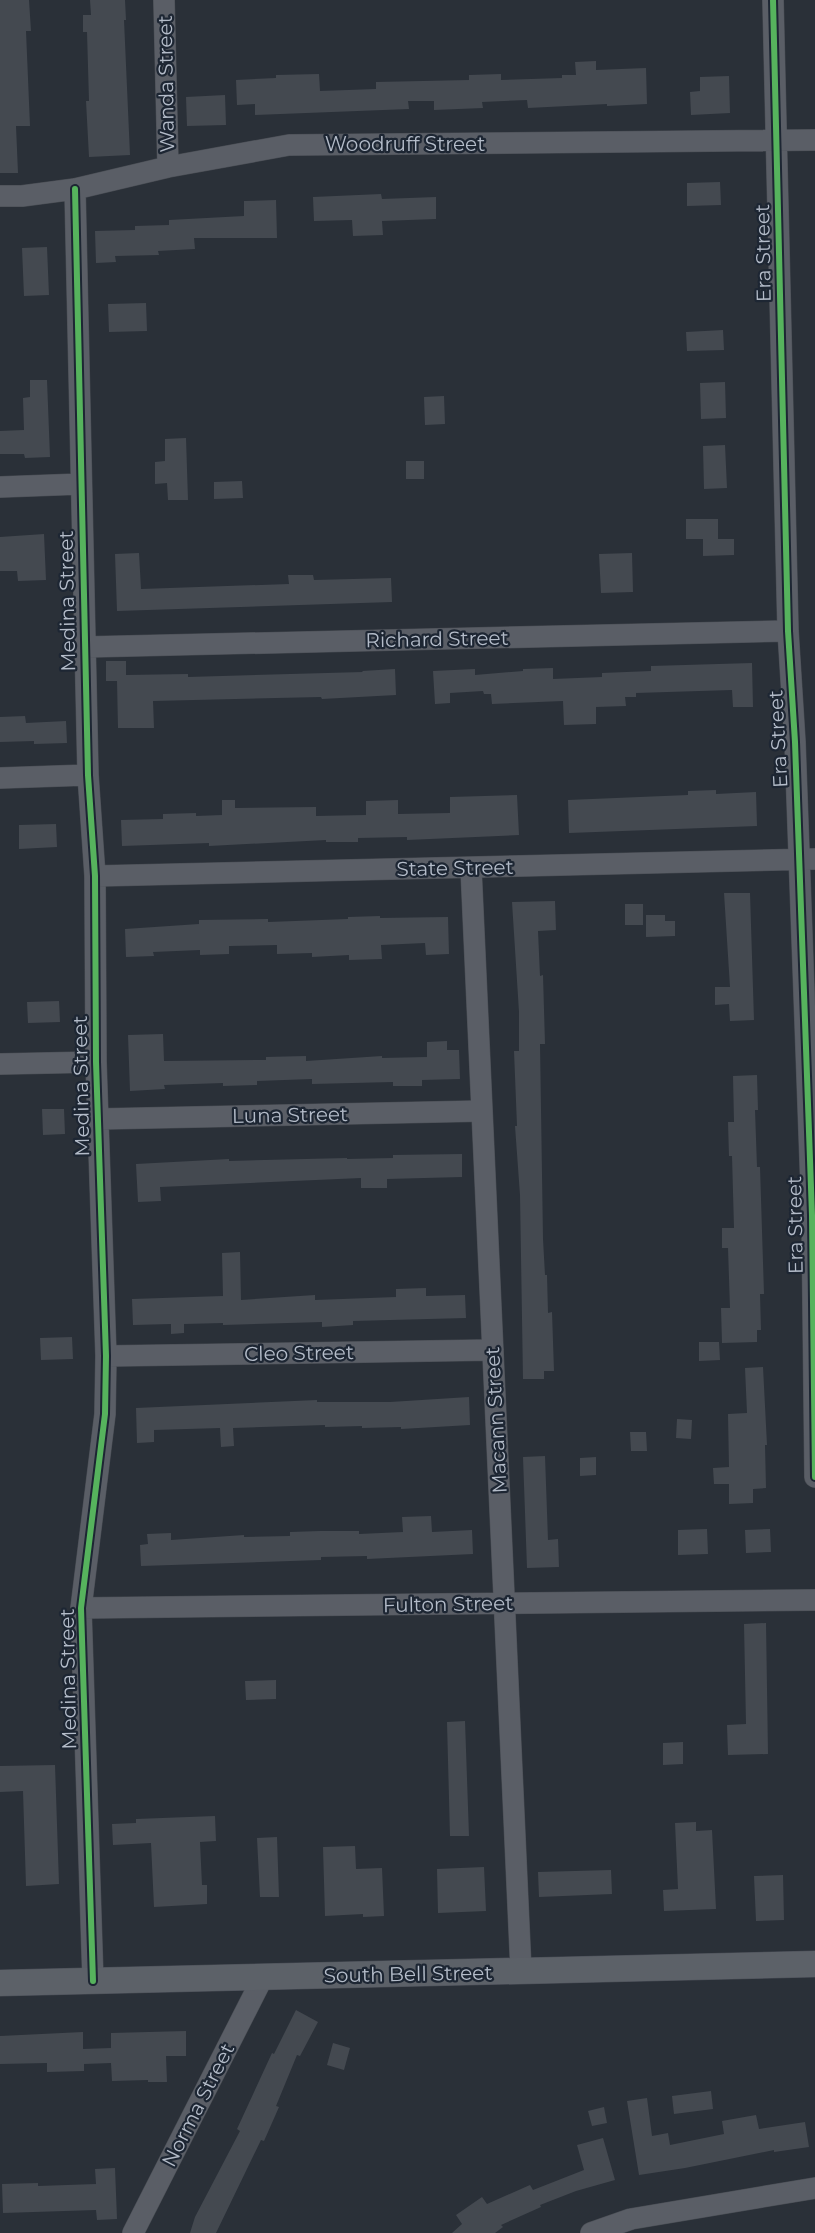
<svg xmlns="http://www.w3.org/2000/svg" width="815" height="2233" font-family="Montserrat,sans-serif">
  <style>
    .building { fill: #444950 }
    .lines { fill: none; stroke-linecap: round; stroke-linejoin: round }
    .minor-casing { stroke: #484c53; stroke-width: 22 }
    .major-casing { stroke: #484c55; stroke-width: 27 }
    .minor { stroke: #5a5e66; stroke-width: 21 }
    .major { stroke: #5c6168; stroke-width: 26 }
    .cycleway-casing { stroke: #1d2633; stroke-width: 10 }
    .cycleway { stroke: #56b35d; stroke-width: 6 }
    .labels { text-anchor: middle; stroke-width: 4.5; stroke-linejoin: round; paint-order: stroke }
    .street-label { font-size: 20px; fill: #b4bcc9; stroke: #1d2633 }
  </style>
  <rect width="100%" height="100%" fill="#2a3038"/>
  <path class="building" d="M 0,0 L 29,0 L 31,31 L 26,31 L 30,126 L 16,126 L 18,173 L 0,173 Z
    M 90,0 L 125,0 L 126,20 L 124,20 L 130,155 L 89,157 L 86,101 L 89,101 L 87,32 L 83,32 L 83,15 L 91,15 Z
    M 596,61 L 596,70 L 646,68 L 647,104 L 607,106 L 607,104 L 528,108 L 527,100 L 482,102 L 483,108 L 434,110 L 434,101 L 408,101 L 409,109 L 255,115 L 255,104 L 237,105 L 236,80 L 276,78 L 276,75 L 319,74 L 320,91 L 376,89 L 376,82 L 469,80 L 469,75 L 501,74 L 501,80 L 562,78 L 562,75 L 576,75 L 575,62 Z
    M 729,76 L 730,113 L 691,115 L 690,92 L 700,91 L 700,77 Z
    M 225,95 L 226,125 L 187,126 L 186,97 Z
    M 720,182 L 721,205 L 687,206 L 687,183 Z
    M 381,194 L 382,199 L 436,197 L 436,219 L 382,221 L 383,235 L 353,236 L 352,220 L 314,221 L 313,197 Z
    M 276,200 L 277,238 L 194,238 L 195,249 L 158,251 L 159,255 L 115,256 L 116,262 L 96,263 L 95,231 L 135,230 L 135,226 L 169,225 L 169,220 L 244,216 L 244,201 Z
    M 47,247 L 49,295 L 24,296 L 22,248 Z
    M 146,303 L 147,331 L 109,332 L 108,304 Z
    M 723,330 L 724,350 L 687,351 L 686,332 Z
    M 30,380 L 47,380 L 50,457 L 25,458 L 24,454 L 0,454 L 0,431 L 24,430 L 23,398 L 30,397 Z
    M 725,382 L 726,418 L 701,419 L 700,383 Z
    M 444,396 L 445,424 L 425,425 L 424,397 Z
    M 186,438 L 188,500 L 168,500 L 167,483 L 155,484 L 155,462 L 165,461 L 165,439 Z
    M 725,445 L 727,488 L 704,489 L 703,446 Z
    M 406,461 L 424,461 L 424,479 L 406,479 Z
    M 242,481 L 243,498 L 214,499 L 214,482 Z
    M 686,519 L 718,519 L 718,539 L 734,539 L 734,555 L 703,556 L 703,539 L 686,539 Z
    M 44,534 L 46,580 L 18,581 L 17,571 L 0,571 L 0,537 Z
    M 139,553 L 141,589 L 289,584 L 288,575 L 313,575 L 314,580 L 391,578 L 392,602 L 117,611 L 115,554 Z
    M 632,553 L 633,592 L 601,593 L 599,554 Z
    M 106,661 L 126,661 L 126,675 L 188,674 L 188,677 L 363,672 L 362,671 L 395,669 L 396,695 L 322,699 L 321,697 L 153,701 L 154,728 L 118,728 L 117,681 L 106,681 Z
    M 752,663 L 753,707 L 733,707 L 732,690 L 636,693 L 636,697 L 625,697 L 626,706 L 596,707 L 596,724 L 564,725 L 563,701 L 492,704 L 491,694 L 484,694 L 483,691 L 450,693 L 450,703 L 435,704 L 433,671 L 475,669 L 475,675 L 523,671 L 523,669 L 553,668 L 553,679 L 602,677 L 602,673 L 651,671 L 651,666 Z
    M 25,716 L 26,723 L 66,721 L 67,743 L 34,744 L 34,741 L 0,742 L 0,717 Z
    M 716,790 L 716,794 L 756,792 L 757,826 L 569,833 L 568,800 L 688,795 L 688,791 Z
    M 517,795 L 519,835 L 407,840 L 407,837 L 358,838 L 358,842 L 326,842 L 326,840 L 209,846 L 209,843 L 122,846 L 121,820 L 163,819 L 163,814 L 196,813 L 196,816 L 222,815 L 222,800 L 235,800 L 235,808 L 316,807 L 316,816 L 366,815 L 366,801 L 398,800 L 398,814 L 450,813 L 450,797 Z
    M 56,824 L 57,847 L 19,849 L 19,825 Z
    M 724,893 L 750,893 L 754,1020 L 730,1021 L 729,1004 L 715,1005 L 715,987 L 730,987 Z
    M 555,901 L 556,930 L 538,931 L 540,976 L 543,975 L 545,1044 L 540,1044 L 543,1239 L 545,1275 L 547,1275 L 548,1313 L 552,1312 L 554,1371 L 544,1371 L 544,1379 L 523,1379 L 520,1195 L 515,1126 L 517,1126 L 514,1051 L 519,1051 L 519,1012 L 512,902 Z
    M 625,904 L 643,904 L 643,925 L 625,925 Z
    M 646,915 L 665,915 L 665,921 L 675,921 L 675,936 L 646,937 Z
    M 380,916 L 380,918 L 448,917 L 449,954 L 426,955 L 425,943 L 381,945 L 382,959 L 349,960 L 349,955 L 312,957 L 312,953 L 277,954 L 277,945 L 229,946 L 229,954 L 200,955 L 200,950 L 153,952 L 154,956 L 126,957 L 125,929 L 199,924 L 199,920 L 268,919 L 268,922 L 348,919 L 348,917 Z
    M 59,1001 L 60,1022 L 28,1023 L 27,1002 Z
    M 163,1034 L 164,1061 L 266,1060 L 266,1057 L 306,1056 L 306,1061 L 382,1056 L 382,1058 L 427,1057 L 427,1042 L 447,1041 L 447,1050 L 459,1050 L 460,1079 L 422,1080 L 422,1086 L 393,1086 L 393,1082 L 312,1084 L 312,1079 L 257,1081 L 257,1085 L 223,1086 L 223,1083 L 164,1085 L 165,1089 L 130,1091 L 128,1035 Z
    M 757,1075 L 758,1110 L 755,1110 L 757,1167 L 760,1167 L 764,1294 L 760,1294 L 761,1330 L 757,1330 L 757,1342 L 722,1343 L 721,1308 L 730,1308 L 728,1248 L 722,1248 L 722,1228 L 734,1228 L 732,1156 L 729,1156 L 728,1122 L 734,1122 L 733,1076 Z
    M 42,1109 L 64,1109 L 65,1134 L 43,1135 Z
    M 462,1154 L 462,1177 L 387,1179 L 387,1188 L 361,1188 L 361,1178 L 160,1187 L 161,1201 L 138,1202 L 136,1164 L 229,1159 L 229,1161 L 347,1158 L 347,1159 L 393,1158 L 393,1155 Z
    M 240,1252 L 241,1300 L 315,1295 L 315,1300 L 396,1297 L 396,1289 L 426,1288 L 426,1296 L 465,1295 L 466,1318 L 353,1321 L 353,1325 L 322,1327 L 322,1322 L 223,1325 L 223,1323 L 184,1324 L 184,1333 L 171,1334 L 171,1324 L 133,1325 L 132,1299 L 223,1296 L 222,1253 Z
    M 72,1337 L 73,1359 L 41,1360 L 40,1338 Z
    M 699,1342 L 719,1342 L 720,1360 L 699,1361 Z
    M 763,1367 L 767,1445 L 765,1445 L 766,1488 L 753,1489 L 753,1503 L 729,1504 L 729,1484 L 714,1484 L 713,1468 L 729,1467 L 728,1414 L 747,1413 L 745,1368 Z
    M 469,1397 L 470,1425 L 401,1429 L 401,1427 L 362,1428 L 362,1426 L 325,1427 L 325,1425 L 233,1428 L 234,1446 L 221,1447 L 220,1428 L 154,1430 L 154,1442 L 137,1443 L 136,1408 L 317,1400 L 317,1402 L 390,1402 Z
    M 677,1419 L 692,1420 L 691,1439 L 676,1438 Z
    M 630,1432 L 646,1432 L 647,1451 L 631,1451 Z
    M 545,1456 L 548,1540 L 558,1539 L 559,1567 L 527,1568 L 523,1457 Z
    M 596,1457 L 596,1475 L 580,1476 L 580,1458 Z
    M 431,1516 L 432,1532 L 472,1530 L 473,1554 L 367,1559 L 367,1556 L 321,1557 L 321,1560 L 141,1566 L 140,1545 L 148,1544 L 147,1534 L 171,1533 L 171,1540 L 244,1535 L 244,1537 L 290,1536 L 290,1532 L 320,1531 L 359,1531 L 359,1534 L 403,1532 L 402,1517 Z
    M 707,1529 L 708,1554 L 678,1555 L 678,1530 Z
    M 770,1529 L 771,1552 L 746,1553 L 745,1530 Z
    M 766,1623 L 768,1754 L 728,1755 L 727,1725 L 746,1724 L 744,1624 Z
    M 276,1680 L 276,1699 L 246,1700 L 245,1681 Z
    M 465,1721 L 469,1836 L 450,1836 L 447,1722 Z
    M 683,1742 L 683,1764 L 663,1765 L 663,1743 Z
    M 55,1765 L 59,1884 L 26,1886 L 23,1791 L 0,1792 L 0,1766 Z
    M 215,1816 L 216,1841 L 200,1842 L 202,1885 L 207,1885 L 207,1904 L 154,1907 L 151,1843 L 113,1845 L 112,1824 L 136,1823 L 136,1819 Z
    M 696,1822 L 696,1831 L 712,1830 L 716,1909 L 664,1911 L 663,1890 L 678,1889 L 675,1823 Z
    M 277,1837 L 279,1897 L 260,1897 L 257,1838 Z
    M 355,1846 L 356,1869 L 382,1868 L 384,1916 L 363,1917 L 363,1914 L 325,1916 L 323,1847 Z
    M 484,1867 L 486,1911 L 438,1913 L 437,1869 Z
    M 611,1870 L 612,1894 L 539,1897 L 538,1872 Z
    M 783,1875 L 784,1920 L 756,1921 L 754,1876 Z
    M 296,2010 L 318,2022 L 300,2056 L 297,2055 L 276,2106 L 279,2107 L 264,2141 L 261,2140 L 216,2233 L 190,2233 L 195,2217 L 240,2131 L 237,2129 L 272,2053 L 274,2054 Z
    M 186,2031 L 186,2056 L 166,2056 L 167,2082 L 148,2082 L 148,2080 L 112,2081 L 111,2063 L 84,2064 L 84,2071 L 47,2072 L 47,2063 L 0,2064 L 0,2036 L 83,2032 L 83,2049 L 111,2048 L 111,2033 Z
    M 333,2043 L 350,2048 L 344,2070 L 327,2065 Z
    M 711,2091 L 713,2109 L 674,2114 L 672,2096 Z
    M 647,2098 L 652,2136 L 668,2133 L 670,2145 L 724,2134 L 722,2121 L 756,2115 L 759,2129 L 805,2122 L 809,2147 L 774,2152 L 774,2150 L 685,2168 L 639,2175 L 627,2101 Z
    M 604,2107 L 607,2123 L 592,2126 L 588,2111 Z
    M 603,2138 L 615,2180 L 576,2191 L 540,2205 L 541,2207 L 501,2225 L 503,2227 L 495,2233 L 452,2233 L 462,2224 L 456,2215 L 482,2197 L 487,2204 L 530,2185 L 533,2190 L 584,2170 L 577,2145 Z
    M 115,2168 L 117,2219 L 97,2220 L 96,2210 L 3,2213 L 2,2184 L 38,2183 L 38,2186 L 96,2184 L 95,2169 Z"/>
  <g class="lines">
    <g class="minor-casing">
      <path id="minor" d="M 164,0 L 168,167
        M 773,0 L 788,631 L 795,742 L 812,1215 L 815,1477
        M 75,189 L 88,775 L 95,876 L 96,1062 L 106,1356 L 105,1414 L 81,1608 L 93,1981
        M 0,196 L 22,196 L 75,189 L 168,167 L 289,145 L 815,140
        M 0,487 L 81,484
        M 85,647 L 788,631
        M 0,778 L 88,775
        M 471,868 L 521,1971
        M 95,876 L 815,859
        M 0,1064 L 96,1062
        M 98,1119 L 482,1111
        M 106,1356 L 493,1350
        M 81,1608 L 815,1600
        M 133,2233 L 263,1977
        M 591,2233 L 631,2219 L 815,2188"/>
    </g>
    <g class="major-casing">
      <path id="major" d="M 0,1983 L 815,1964"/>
    </g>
    <use href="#minor" class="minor"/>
    <use href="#major" class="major"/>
    <g class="cycleway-casing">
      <path id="cycleway" d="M 773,0 L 788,631 L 795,742 L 812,1215 L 815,1477
        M 75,189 L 88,775 L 95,876 L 96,1062 L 106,1356 L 105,1414 L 81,1608 L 93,1981"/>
    </g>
    <use href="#cycleway" class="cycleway"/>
  </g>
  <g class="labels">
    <g class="street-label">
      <text transform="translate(166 84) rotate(-91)" y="7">Wanda Street</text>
      <text x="405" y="151">Woodruff Street</text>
      <text transform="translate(763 253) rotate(-91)" y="7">Era Street</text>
      <text transform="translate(67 601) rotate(-91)" y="7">Medina Street</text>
      <text transform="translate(437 639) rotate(-1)" y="7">Richard Street</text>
      <text transform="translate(778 739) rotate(-93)" y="7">Era Street</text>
      <text transform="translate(455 868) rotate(-1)" y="7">State Street</text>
      <text transform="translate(81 1086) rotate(-91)" y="7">Medina Street</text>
      <text transform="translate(290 1115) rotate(-1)" y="7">Luna Street</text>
      <text transform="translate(795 1225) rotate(-91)" y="7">Era Street</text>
      <text transform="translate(299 1353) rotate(-1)" y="7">Cleo Street</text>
      <text transform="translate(496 1420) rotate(-93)" y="7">Macann Street</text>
      <text transform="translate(448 1604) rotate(-1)" y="7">Fulton Street</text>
      <text transform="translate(68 1679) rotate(-91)" y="7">Medina Street</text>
      <text transform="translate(408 1974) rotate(-1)" y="7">South Bell Street</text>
      <text transform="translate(198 2105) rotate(-63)" y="7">Norma Street</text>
    </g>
  </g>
</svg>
